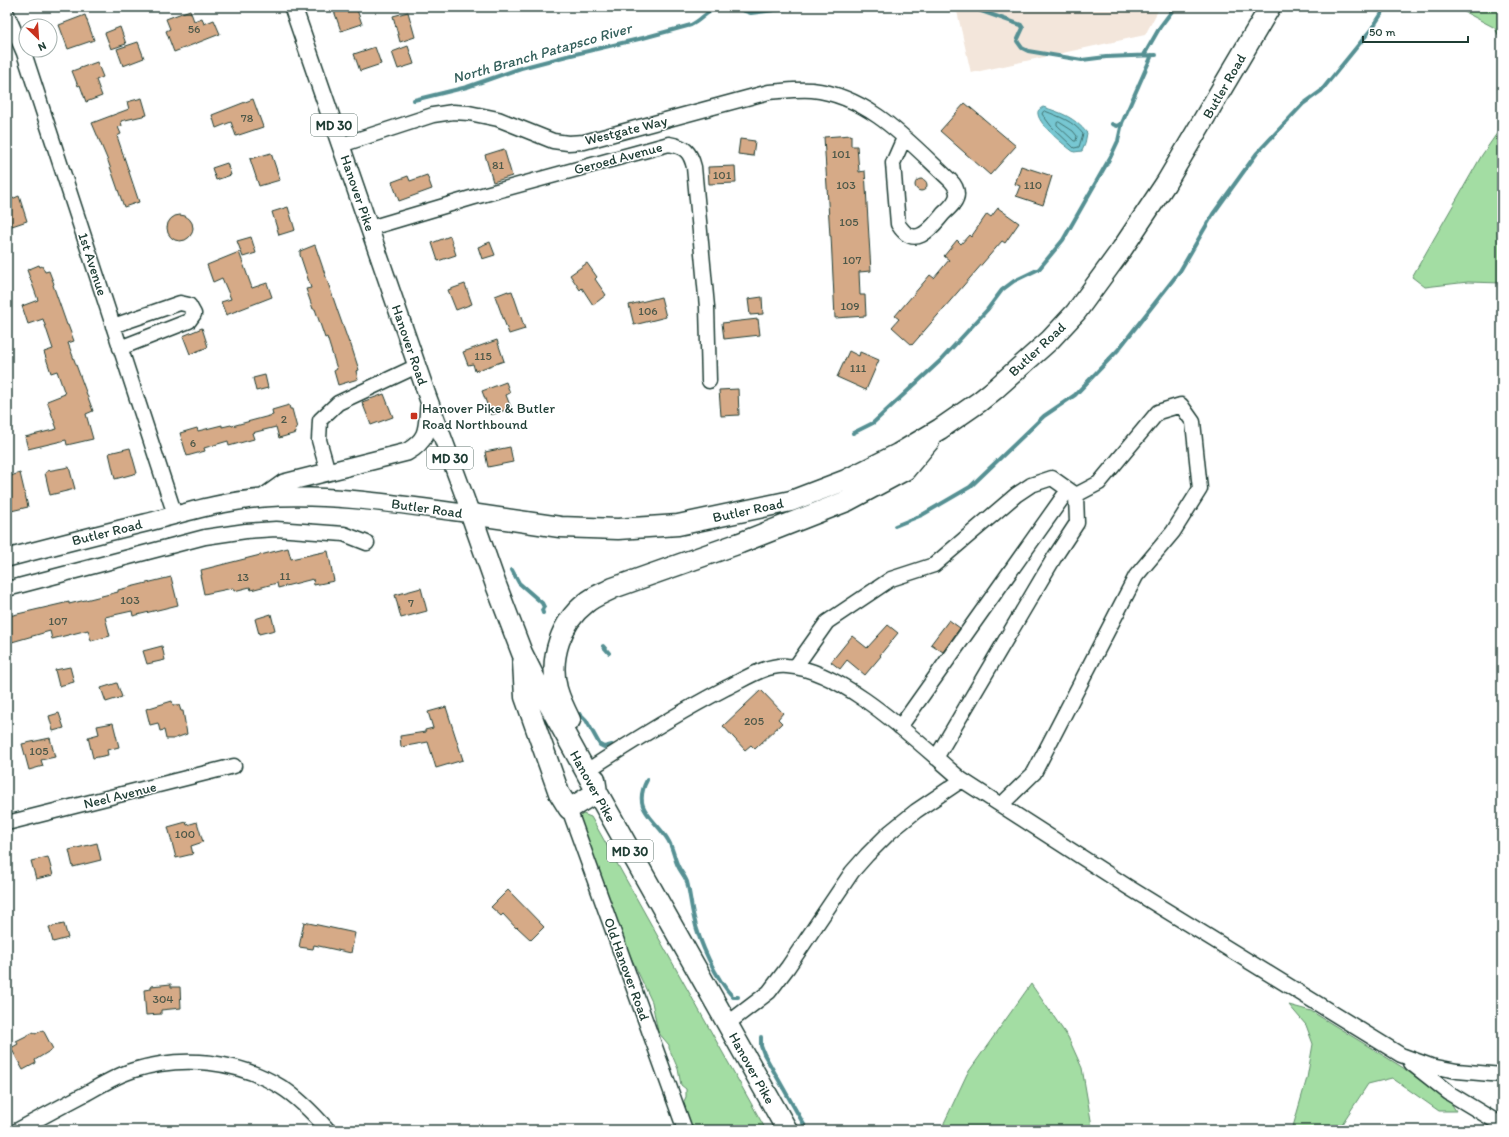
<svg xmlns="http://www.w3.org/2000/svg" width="1509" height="1137" font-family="Itim,sans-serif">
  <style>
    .built { fill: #f3e6db }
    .green { fill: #a3dda3; stroke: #618d6c }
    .water { fill: #77c7d2; stroke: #549093 }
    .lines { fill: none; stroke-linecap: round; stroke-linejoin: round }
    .shore { stroke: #427473; stroke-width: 1 }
    .stream { stroke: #549093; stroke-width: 4 }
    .building { fill: #d6aa87; stroke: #1f3d34 }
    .minor-casing { stroke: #1f3d34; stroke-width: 17 }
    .major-casing { stroke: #1f3d34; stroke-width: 20 }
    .highway-casing { stroke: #1f3d34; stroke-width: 23 }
    .minor { stroke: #fff; stroke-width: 14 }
    .major { stroke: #fff; stroke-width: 17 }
    .highway { stroke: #fff; stroke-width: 20 }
    .poi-dot { fill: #c8321e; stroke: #fff; stroke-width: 1.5 }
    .labels { text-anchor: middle; stroke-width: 3; stroke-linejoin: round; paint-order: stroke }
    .number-label { font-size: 12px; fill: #4d5849 }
    .shield { fill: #fff; stroke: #627771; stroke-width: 1 }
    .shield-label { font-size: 13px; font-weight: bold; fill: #1f3d34 }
    .street-label { font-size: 14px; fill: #1f3d34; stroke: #fff }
    .poi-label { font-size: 14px; fill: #1f3d34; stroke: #fff; text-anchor: start }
    .water-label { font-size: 15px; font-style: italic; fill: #35605c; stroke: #fff }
  </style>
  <rect width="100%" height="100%" fill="#fff"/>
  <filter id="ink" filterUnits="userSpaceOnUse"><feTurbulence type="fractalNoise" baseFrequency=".025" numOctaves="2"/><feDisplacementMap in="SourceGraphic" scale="8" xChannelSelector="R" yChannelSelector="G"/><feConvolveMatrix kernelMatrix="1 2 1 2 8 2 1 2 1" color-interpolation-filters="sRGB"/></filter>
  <g filter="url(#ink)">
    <path class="built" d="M 956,7 L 1160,7 L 1145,35 L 971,73 Z"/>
    <path class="green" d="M 1421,7 L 1502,7 L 1502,43 L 1495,28 L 1459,9 L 1421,9 Z
      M 1502,126 L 1502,283 L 1468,282 L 1425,287 L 1412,277 L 1482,155 Z
      M 583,814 L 591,817 L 595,824 L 766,1130 L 693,1130 L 683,1103 L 686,1097 L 686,1089 L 681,1085 L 678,1069 L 669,1048 L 669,1045 L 658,1032 L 652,1002 L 628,951 L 584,831 L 580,817 Z
      M 1031,984 L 1068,1037 L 1082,1068 L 1092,1126 L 1090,1130 L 944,1130 L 944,1123 L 967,1074 Z
      M 1289,1005 L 1311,1011 L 1402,1067 L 1451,1103 L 1456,1111 L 1439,1111 L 1392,1078 L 1368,1084 L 1338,1130 L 1292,1130 L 1307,1078 L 1313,1044 L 1306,1025 Z"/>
    <path class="water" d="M 1043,107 C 1062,113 1074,117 1087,133 L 1085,144 L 1082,151 L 1074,152 C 1065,146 1039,125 1038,114 C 1037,110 1041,108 1043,107 Z"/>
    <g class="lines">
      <path class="shore" d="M 1045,111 C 1060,117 1073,121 1083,134 L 1079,147 L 1074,148 L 1051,126 L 1042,114 L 1043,112 Z
        M 1059,122 L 1073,131 L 1077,136 L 1076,141 L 1074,141 L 1057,125 L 1057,123 Z"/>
      <path class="stream" d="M 734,7 L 751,13 L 798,7
        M 970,7 L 1021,25 L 1023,28 L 1017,41 L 1022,48 L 1028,51 L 1082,60 L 1106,57 L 1156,55
        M 1144,55 L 1160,27 L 1175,7
        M 414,100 L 467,87 L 521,68 L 567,56 L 643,38 L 691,25 C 702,20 707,10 719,7
        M 1112,124 L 1117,126 L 1122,123
        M 853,433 L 873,423 L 940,361 L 987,310 L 1002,290 L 1014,281 L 1039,269 L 1063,240 L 1111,156 L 1118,141 L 1122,123 L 1152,55
        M 895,526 L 922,515 L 970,487 L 1044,416 L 1075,395 L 1118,350 L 1180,271 L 1213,214 L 1257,153 L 1303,104 L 1321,91 L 1373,27 L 1386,7
        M 512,570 L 519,583 L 542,603 L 544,607 L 542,610 L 543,613
        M 603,646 L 609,653
        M 580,714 L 586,720 L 600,745 L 604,747 L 612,745
        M 647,780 C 631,810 655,818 668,840 C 673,848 674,858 678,866 C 680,871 685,876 687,882 C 690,894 691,906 694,918 C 699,942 716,979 733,997 L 738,997
        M 761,1037 L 761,1046 L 764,1054 L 807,1130"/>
    </g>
    <path class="building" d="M 345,7 L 356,7 L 362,24 L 341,31 L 334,11 Z
      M 190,10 L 194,21 L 202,18 L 204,24 L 214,20 L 220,34 L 174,52 L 166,31 L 170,29 L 166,19 Z
      M 408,12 L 415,37 L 400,42 L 393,16 Z
      M 85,15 L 94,40 L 68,49 L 59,25 Z
      M 120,27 L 126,44 L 111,49 L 105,33 Z
      M 138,42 L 144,58 L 123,66 L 117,49 Z
      M 408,46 L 414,64 L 398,69 L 392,52 Z
      M 375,47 L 381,64 L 360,71 L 354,54 Z
      M 97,62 L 103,77 L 96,80 L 102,96 L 86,102 L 80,85 L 78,86 L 72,71 Z
      M 142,98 L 147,115 L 121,121 L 122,126 L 118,127 L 121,134 L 117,136 L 139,202 L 124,207 L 108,161 L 92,123 L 129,109 L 127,102 Z
      M 253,99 L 263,127 L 236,136 L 231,122 L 216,128 L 212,115 Z
      M 965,103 L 1016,146 L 990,175 L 940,131 Z
      M 851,135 L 851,146 L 857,146 L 859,172 L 865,171 L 871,271 L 859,272 L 860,295 L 865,295 L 866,316 L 835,318 L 831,236 L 830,236 L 824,137 Z
      M 740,139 L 755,141 L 753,156 L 738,154 Z
      M 504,149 L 512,176 L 493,182 L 485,155 Z
      M 271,153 L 280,180 L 259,186 L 250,159 Z
      M 227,163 L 231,175 L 216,180 L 212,168 Z
      M 735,166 L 736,183 L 709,184 L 708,167 Z
      M 1021,166 L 1052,176 L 1043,205 L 1016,196 L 1020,186 L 1015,184 Z
      M 427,175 L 432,189 L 399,201 L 392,182 L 408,176 L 410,181 Z
      M915 185a6 6 0 1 1 12 0a6 6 0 1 1-12 0Z
      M 19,196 L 27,221 L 12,226 L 7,212 L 7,201 Z
      M 288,207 L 295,230 L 279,235 L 272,212 Z
      M 998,208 L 1019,223 L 1005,243 L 1002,241 L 912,345 L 892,327 L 899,319 L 895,316 L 930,275 L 934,278 L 949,260 L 944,256 L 957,240 L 961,244 L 969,235 L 971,237 L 987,214 L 991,217 Z
      M167 228a13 13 0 1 1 26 0a13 13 0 1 1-26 0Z
      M 450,236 L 456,255 L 438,261 L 432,243 Z
      M 251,237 L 256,253 L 243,257 L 237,241 Z
      M 490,242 L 495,255 L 482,259 L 478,247 Z
      M 315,245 L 338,312 L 349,343 L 350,342 L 359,370 L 356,371 L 358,379 L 338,385 L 334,371 L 337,369 L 327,337 L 325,338 L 315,309 L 313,309 L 306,289 L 311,288 L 300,255 L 300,251 Z
      M 239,252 L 252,288 L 267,283 L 272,297 L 226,315 L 221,302 L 231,299 L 222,278 L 213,282 L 207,265 Z
      M 587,263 L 597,277 L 595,279 L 606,295 L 593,305 L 582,288 L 580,290 L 570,275 Z
      M 39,265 L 40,267 L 42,266 L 45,272 L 49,271 L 54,284 L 53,285 L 67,325 L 68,325 L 74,341 L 68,343 L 93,411 L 86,414 L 93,439 L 67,445 L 66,440 L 28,449 L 25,437 L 57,429 L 47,401 L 65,394 L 57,371 L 51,373 L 44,352 L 53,349 L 43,319 L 28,324 L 22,306 L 38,300 L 27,270 Z
      M 465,284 L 472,304 L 456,310 L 448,290 Z
      M 508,291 L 508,292 L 512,291 L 525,329 L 509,334 L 495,296 Z
      M 661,297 L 666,317 L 634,325 L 629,305 Z
      M 762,297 L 763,314 L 750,315 L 748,299 Z
      M 758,319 L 760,335 L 724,339 L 722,323 Z
      M 202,328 L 208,347 L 190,354 L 183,336 Z
      M 497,340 L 504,361 L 475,371 L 473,364 L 468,365 L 463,352 Z
      M 849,351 L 859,356 L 860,352 L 879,360 L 866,390 L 837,377 Z
      M 265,375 L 268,388 L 256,391 L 253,378 Z
      M 506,382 L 510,393 L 506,395 L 511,408 L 491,415 L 482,391 Z
      M 738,389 L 739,415 L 721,416 L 719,390 Z
      M 384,394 L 393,417 L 371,425 L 362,402 Z
      M 289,405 L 290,409 L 292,409 L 297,428 L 295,428 L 296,433 L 279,438 L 276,427 L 252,433 L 254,439 L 229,446 L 228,441 L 204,448 L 205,451 L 187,456 L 180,433 L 197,428 L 198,431 L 222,425 L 222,427 L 231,425 L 232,426 L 273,415 L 272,410 Z
      M 510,447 L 513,462 L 488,467 L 485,452 Z
      M 130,448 L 137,473 L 115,479 L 109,453 Z
      M 69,467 L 75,489 L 50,495 L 45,473 L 47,472 L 47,471 Z
      M 20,473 L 28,507 L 7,512 L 7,477 Z
      M 288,548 L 291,559 L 328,551 L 334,581 L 314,585 L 313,579 L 278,588 L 277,583 L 251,590 L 250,587 L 234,591 L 233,588 L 204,594 L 200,575 L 202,575 L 201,570 Z
      M 171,577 L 178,605 L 133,616 L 132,611 L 105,617 L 110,636 L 91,641 L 88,630 L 52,639 L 50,631 L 12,642 L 7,624 L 10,622 L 9,616 L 69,602 L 69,604 L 118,592 L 118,590 Z
      M 421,588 L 427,611 L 401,618 L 395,595 Z
      M 271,614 L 275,630 L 259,634 L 255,619 Z
      M 949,620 L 960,628 L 943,652 L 931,644 Z
      M 888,625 L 898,633 L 880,655 L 881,656 L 865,675 L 847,660 L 840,669 L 831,662 L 852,636 L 867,648 Z
      M 162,646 L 165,660 L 147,664 L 143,651 Z
      M 70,667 L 74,682 L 59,686 L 55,670 Z
      M 117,683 L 122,697 L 106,702 L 101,688 Z
      M 761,690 L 783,713 L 778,719 L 782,723 L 755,749 L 751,745 L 745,750 L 723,726 Z
      M 172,701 L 173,705 L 179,705 L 181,711 L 183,711 L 187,734 L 173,739 L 166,739 L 164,730 L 160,731 L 158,723 L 150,725 L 146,709 Z
      M 446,707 L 463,760 L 436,768 L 428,742 L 401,747 L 400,736 L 425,732 L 425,730 L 433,728 L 428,712 Z
      M 59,713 L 64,728 L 53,731 L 49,716 Z
      M 113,723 L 119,747 L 107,750 L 108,755 L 93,758 L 88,737 L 99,734 L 97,726 Z
      M 50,738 L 55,757 L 41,760 L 43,766 L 29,770 L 22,744 Z
      M 186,822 L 187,825 L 197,822 L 203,842 L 191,846 L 193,854 L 176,858 L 168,827 Z
      M 97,843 L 101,860 L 73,867 L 69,850 Z
      M 48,857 L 53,875 L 36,879 L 31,861 Z
      M 508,890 L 544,927 L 531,940 L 517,927 L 516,928 L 503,914 L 501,916 L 491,907 Z
      M 304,922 L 355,933 L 351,953 L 314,945 L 313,949 L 299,947 Z
      M 64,924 L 68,938 L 53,942 L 49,927 Z
      M 171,984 L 171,987 L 180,987 L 181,1008 L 161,1010 L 161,1014 L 146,1015 L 144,990 L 151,989 L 151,986 Z
      M 43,1030 L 53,1049 L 35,1060 L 36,1063 L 23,1070 L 11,1048 L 18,1044 L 16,1041 L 34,1032 L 35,1034 Z"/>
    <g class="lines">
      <g class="minor-casing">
        <path id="minor" d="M 7,14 L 24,53 L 175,515
          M 341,145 L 433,115 L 453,112 L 469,113 L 498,119 L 553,141 L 568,143 L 584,142 L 769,92 C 783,91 797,89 812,90 C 870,96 910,143 950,180 C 954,184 957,188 957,194 C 957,202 948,209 943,214 C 930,230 914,250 898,224 L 893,163 L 904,138
          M 370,228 L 471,198 L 669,144 C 685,147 690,151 694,167 L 707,307 L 709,381
          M 113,326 L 180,303 L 189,305 L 194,314 L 189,321 L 120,348
          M 328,472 L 319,440 L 320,420 L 338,403 L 417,366
          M 7,589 L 205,537 L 246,531 L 276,529 L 344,534 L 367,543
          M 796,666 L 827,622 L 891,579 L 934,565 L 1016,495 L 1031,485 L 1052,478 L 1076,495 L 1077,523 L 1054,558 L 936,758
          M 900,727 L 1068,490
          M 585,772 C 631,742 678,713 726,688 C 745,679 766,664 787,666 C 845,670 918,743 962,780
          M 1001,805 L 1034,773 L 1136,576 L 1173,532 L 1200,489 L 1193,422 L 1181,405 L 1158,412 L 1099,483 L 1076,495
          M 569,809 L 685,1130
          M 7,823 L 234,766
          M 727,1024 L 769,992 L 788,967 L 852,872 L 867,855 L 890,832 L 916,811 L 962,780 L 1128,887 L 1401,1055 L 1431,1066 L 1457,1071 L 1502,1075
          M 1411,1063 L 1449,1093 L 1502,1125
          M 18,1130 C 40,1118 62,1106 85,1094 C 101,1085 117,1075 134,1070 C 182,1055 237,1060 281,1087 C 299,1098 314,1114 328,1130"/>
      </g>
      <g class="major-casing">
        <path id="major" d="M 263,498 L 284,483 L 407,452 C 429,439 427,429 429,406
          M 7,558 C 53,546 99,534 145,523 C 184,513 223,501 263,498 C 333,493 403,505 471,514 L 428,398 L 293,7"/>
      </g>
      <g class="highway-casing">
        <path id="highway" d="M 523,662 L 525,697 L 559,793 L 569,809 L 597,792 L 595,779
          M 570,720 C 565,710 560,700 557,689 C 549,658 561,622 586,603 C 594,596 604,593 613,588 L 740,543 L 847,501 L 905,470 L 929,441
          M 787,1130 L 597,792 L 536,681 L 522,653 L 496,585 L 471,514 L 560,527 L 618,529 L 678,525 L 791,501 L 846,480 L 898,454 L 940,429 L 979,402 L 994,390 L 1050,340 L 1076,312 L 1122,249 L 1166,183 L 1270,7"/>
      </g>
      <use href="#minor" class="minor"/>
      <use href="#major" class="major"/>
      <use href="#highway" class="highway"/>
    </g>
  </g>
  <rect class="poi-dot" x="410" y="412" width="8" height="8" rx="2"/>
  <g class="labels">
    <g class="number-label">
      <text x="194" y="33">56</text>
      <text x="247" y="122">78</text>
      <text x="841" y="158">101</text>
      <text x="498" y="169">81</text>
      <text x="722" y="179">101</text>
      <text x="846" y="189">103</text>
      <text x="1033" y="189">110</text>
      <text x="849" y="226">105</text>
      <text x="852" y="264">107</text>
      <text x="850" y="310">109</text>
      <text x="648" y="315">106</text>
      <text x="483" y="360">115</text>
      <text x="858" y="372">111</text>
      <text x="284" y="423">2</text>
      <text x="193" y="447">6</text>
      <text x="285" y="580">11</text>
      <text x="243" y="581">13</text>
      <text x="130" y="604">103</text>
      <text x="411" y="607">7</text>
      <text x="58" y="625">107</text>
      <text x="754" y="725">205</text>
      <text x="39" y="755">105</text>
      <text x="185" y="838">100</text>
      <text x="163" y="1003">304</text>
    </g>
    <g class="shield">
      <rect x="311" y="114" width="46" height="22" rx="3"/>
      <rect x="427" y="447" width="46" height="22" rx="3"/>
      <rect x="607" y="840" width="46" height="22" rx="3"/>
    </g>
    <g class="shield-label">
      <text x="334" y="130">MD 30</text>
      <text x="450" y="463">MD 30</text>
      <text x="630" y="856">MD 30</text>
    </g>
    <g class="street-label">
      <text transform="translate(1224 86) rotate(-60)" y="5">Butler Road</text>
      <text transform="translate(626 130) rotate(-14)" y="5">Westgate Way</text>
      <text transform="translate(618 158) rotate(-15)" y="5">Geroed Avenue</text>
      <text transform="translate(358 193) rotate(71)" y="5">Hanover Pike</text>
      <text transform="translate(93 264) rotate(72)" y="5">1st Avenue</text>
      <text transform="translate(410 345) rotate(71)" y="5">Hanover Road</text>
      <text transform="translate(1037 349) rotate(-43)" y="5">Butler Road</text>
      <text transform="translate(427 508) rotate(8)" y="5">Butler Road</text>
      <text transform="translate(748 510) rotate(-12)" y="5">Butler Road</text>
      <text transform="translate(107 532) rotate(-14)" y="5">Butler Road</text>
      <text transform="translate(593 786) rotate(61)" y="5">Hanover Pike</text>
      <text transform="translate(120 795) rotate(-14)" y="5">Neel Avenue</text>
      <text transform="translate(627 969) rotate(70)" y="5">Old Hanover Road</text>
      <text transform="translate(752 1068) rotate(61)" y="5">Hanover Pike</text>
    </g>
    <g class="poi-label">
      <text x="422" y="413">Hanover Pike &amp; Butler<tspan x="422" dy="16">Road Northbound</tspan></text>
    </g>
    <g class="water-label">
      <text transform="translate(542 53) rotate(-16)" y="5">North Branch Patapsco River</text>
    </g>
  </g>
  <rect width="1509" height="1137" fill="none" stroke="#fff" stroke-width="24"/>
  <rect x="12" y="12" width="1485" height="1113" fill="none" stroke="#1f3d34" stroke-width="1.5" filter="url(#ink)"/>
  <g transform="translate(38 38) rotate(155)"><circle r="19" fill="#ffffff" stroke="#a5b1ae"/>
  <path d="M0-3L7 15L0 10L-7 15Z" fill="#c8321e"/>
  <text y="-6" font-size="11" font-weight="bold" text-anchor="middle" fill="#1f3d34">N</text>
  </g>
  <path d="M1363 36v6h105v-6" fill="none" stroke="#1f3d34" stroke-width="2"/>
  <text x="1369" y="36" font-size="12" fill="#1f3d34" stroke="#ffffff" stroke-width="3" paint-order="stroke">50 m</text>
</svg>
